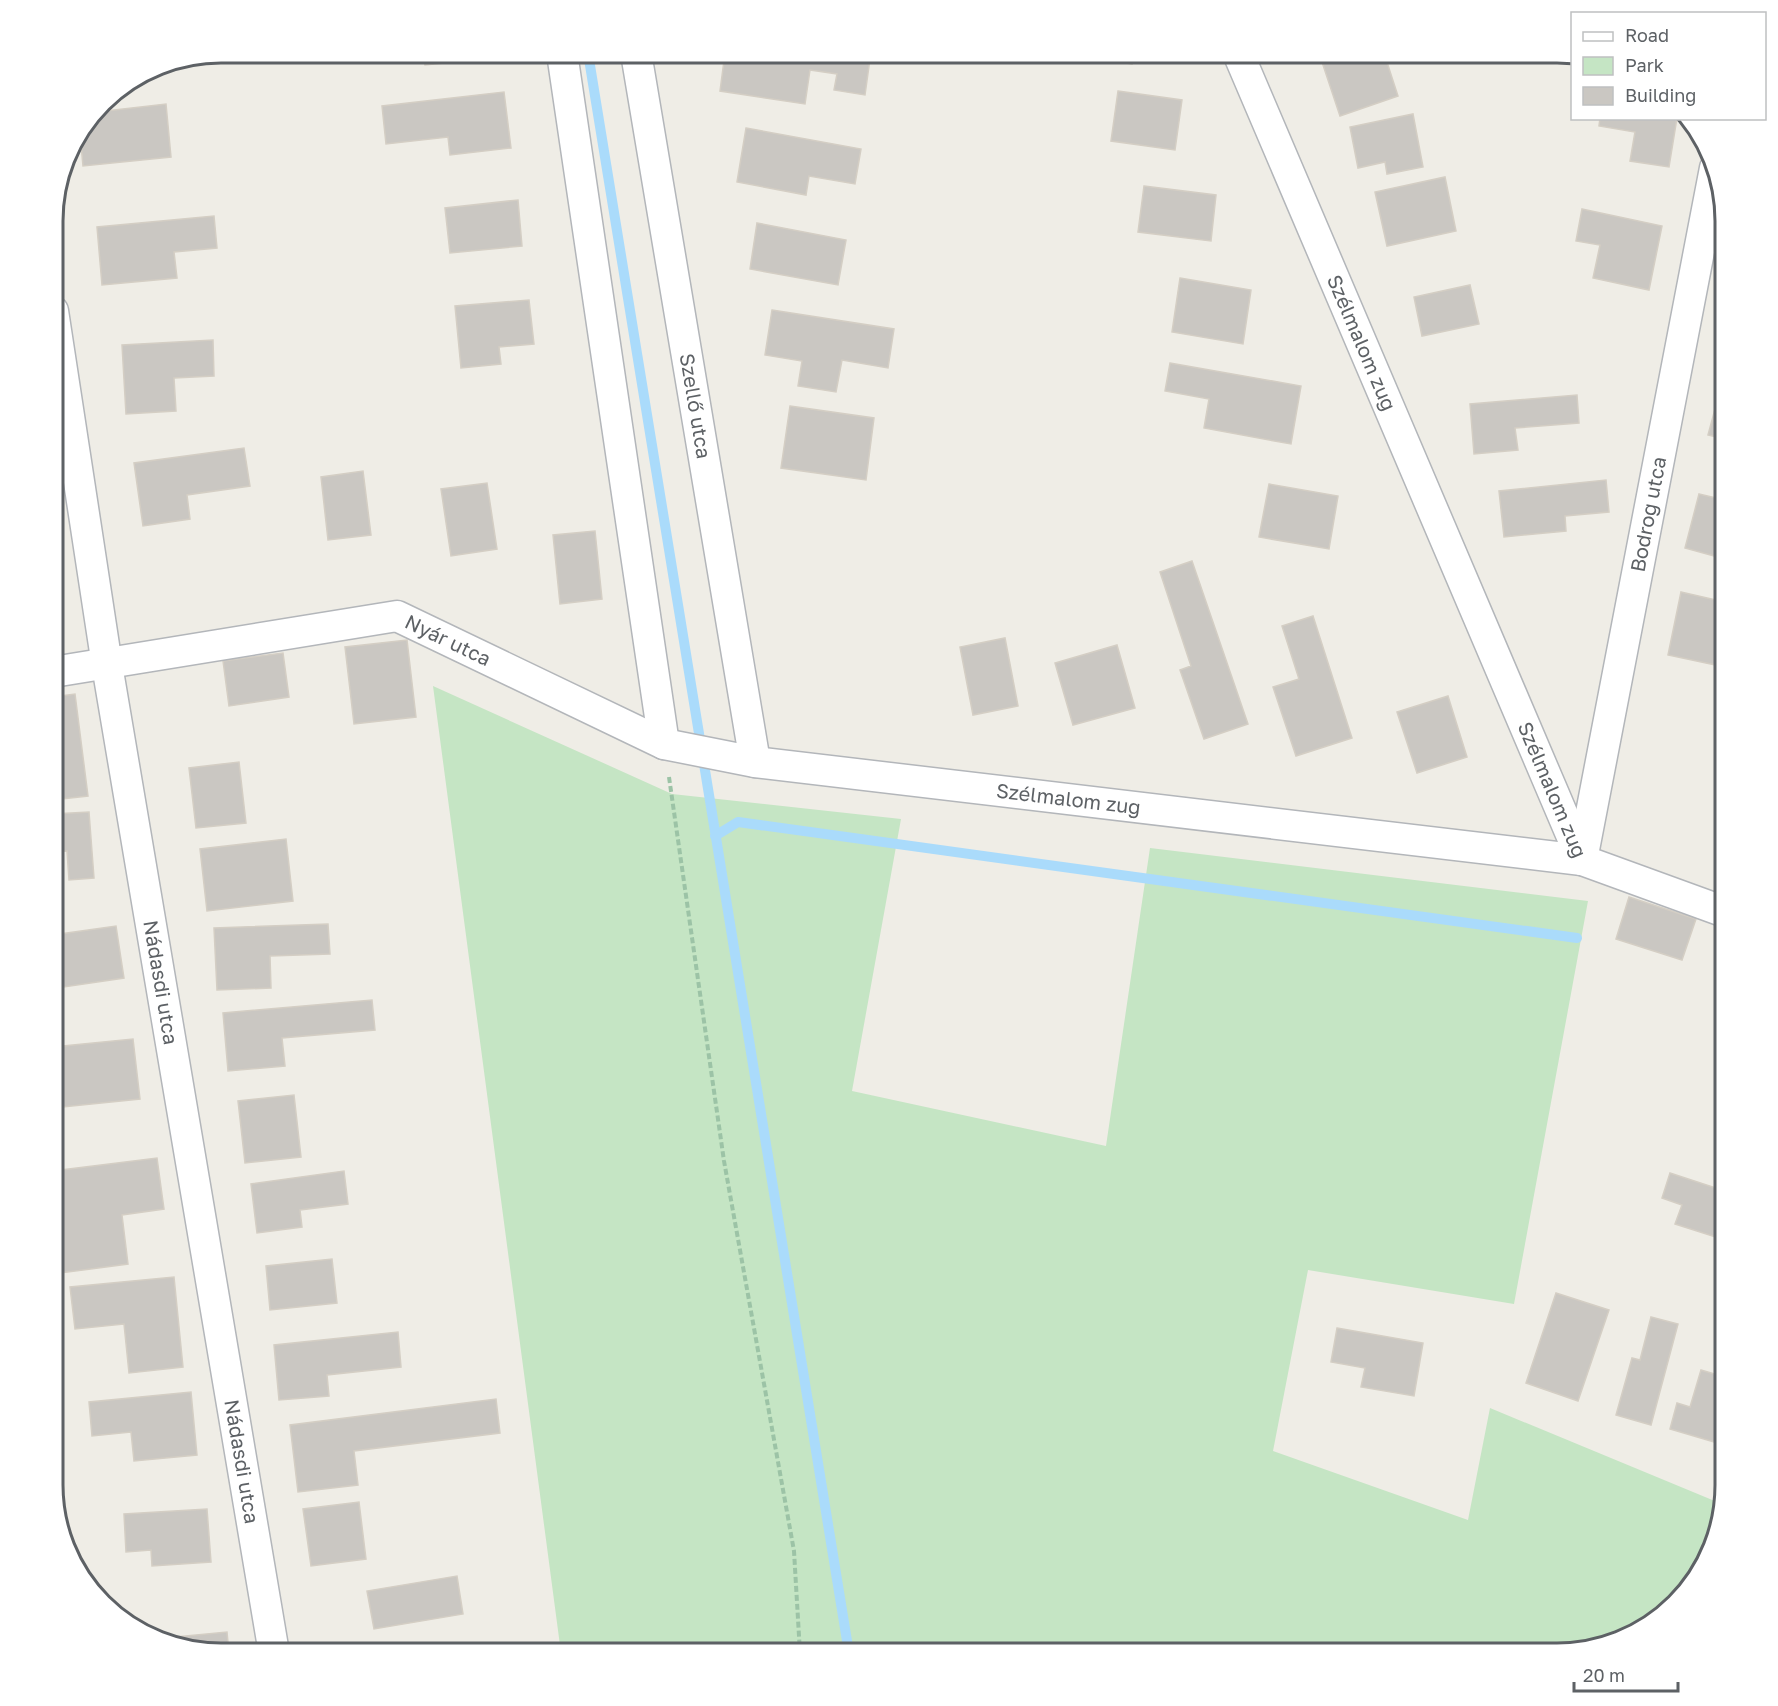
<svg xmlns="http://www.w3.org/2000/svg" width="1778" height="1706" font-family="'Golos Text',sans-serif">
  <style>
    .green { fill: #c5e5c4 }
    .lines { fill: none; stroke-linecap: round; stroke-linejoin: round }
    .stream { stroke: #aadbfb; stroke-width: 10 }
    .building { fill: #cac7c2; stroke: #d4cec4; stroke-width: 1.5 }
    .minor-casing { stroke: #b3b6ba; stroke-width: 33 }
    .path { stroke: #9cc3a6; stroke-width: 4; stroke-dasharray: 6 3; stroke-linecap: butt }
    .minor { stroke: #fff; stroke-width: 30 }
    .labels { text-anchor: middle; stroke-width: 6; stroke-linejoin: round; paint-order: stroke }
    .street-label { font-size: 20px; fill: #5d6165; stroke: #fff }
    .rim { fill: none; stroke: #5d6165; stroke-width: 3 }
  </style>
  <rect width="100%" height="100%" fill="#efede6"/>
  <path class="green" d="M 433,686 L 672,794 L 901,819 L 852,1091 L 1106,1146 L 1150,848 L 1588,901 L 1514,1304 L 1308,1270 L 1273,1451 L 1468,1520 L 1490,1408 L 1722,1504 L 1713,1550 L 1668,1611 L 1621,1641 L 1557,1653 L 561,1653 Z"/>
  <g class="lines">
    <path class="stream" d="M 588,53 L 849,1653
      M 715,836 L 738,822 L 1577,938"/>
  </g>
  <path class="building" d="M 423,53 L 463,53 L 464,61 L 425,65 Z
    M 725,53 L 822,53 L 870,59 L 865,95 L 834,90 L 837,74 L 810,70 L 805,104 L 720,91 Z
    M 1073,53 L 1134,53 L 1132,64 Z
    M 1338,53 L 1384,53 L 1398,96 L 1340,116 L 1321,59 Z
    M 1118,91 L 1182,100 L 1175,150 L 1111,141 Z
    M 504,92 L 511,148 L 450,155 L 448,137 L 386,144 L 382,106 Z
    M 166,104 L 171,157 L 83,166 L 80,134 L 97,112 Z
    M 1413,114 L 1423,167 L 1387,174 L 1385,162 L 1358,168 L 1350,127 Z
    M 1600,118 L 1677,118 L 1669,167 L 1630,161 L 1635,132 L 1599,126 Z
    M 746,128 L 861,149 L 855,184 L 809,176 L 806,195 L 737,182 Z
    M 1445,177 L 1456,231 L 1387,246 L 1375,192 Z
    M 1144,186 L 1216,195 L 1211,241 L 1138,232 Z
    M 518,200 L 522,246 L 450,253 L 445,208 Z
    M 1582,209 L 1662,226 L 1649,290 L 1593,278 L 1600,245 L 1576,241 Z
    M 214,216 L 217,248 L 174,252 L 177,278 L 102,285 L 97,227 Z
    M 757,223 L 846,240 L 838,285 L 750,269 Z
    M 1180,278 L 1251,290 L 1243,344 L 1172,332 Z
    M 1470,285 L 1479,324 L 1422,336 L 1414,297 Z
    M 529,300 L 534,344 L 499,347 L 501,364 L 461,368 L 455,306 Z
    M 772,310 L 894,329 L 888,368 L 842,360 L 836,392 L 798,386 L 802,361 L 765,355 Z
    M 213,340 L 214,376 L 174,378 L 176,411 L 126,414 L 122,345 Z
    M 1170,363 L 1301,386 L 1291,444 L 1204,428 L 1209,399 L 1165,391 Z
    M 1721,387 L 1725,388 L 1725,439 L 1708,435 Z
    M 1577,395 L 1579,423 L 1515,428 L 1518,450 L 1474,454 L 1470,404 Z
    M 790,406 L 874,418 L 866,480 L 781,468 Z
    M 244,448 L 250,486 L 187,495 L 190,519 L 143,526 L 134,463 Z
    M 363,471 L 371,535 L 328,540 L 321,477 Z
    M 1606,480 L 1609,512 L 1565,516 L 1566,531 L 1504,537 L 1499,491 Z
    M 487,483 L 497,549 L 451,556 L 441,489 Z
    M 1269,484 L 1338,496 L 1329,549 L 1259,537 Z
    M 1699,494 L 1725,500 L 1725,559 L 1685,548 Z
    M 595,531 L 602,599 L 560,604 L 553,535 Z
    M 53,560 L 59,607 L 53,607 Z
    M 1192,561 L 1248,724 L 1204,739 L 1180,670 L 1191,666 L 1160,572 Z
    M 1681,592 L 1725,602 L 1725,667 L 1668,655 Z
    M 1313,616 L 1352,738 L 1296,756 L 1273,687 L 1299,679 L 1282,626 Z
    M 1005,638 L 1018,706 L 973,715 L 960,647 Z
    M 407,640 L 416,717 L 354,724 L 345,647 Z
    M 1117,645 L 1135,708 L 1073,725 L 1055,663 Z
    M 283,653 L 289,697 L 229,706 L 223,661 Z
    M 75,694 L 88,796 L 53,800 L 53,697 Z
    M 1448,696 L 1467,757 L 1417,773 L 1397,712 Z
    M 239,762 L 246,823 L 196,828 L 189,768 Z
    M 89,812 L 94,878 L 69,880 L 67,851 L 53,852 L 53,814 Z
    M 1725,820 L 1725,858 L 1716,855 Z
    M 286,839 L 293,901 L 207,911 L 200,849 Z
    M 1629,897 L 1696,919 L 1682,960 L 1616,939 Z
    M 328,924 L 330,954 L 270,956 L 271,988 L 217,990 L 214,928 Z
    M 116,926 L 124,978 L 57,988 L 53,965 L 53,935 Z
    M 372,1000 L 375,1030 L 282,1038 L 285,1066 L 228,1071 L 223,1013 Z
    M 133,1039 L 140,1099 L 53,1108 L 53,1047 Z
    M 294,1095 L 301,1157 L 245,1163 L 238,1101 Z
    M 1725,1121 L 1725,1150 L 1717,1147 Z
    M 157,1158 L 164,1209 L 122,1215 L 128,1264 L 53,1274 L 53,1171 Z
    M 344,1171 L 348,1204 L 300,1210 L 302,1227 L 257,1233 L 251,1184 Z
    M 1670,1173 L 1725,1191 L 1725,1240 L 1675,1224 L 1682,1205 L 1662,1198 Z
    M 332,1259 L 337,1303 L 270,1310 L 266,1266 Z
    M 174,1277 L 183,1367 L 129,1373 L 124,1324 L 75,1329 L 70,1287 Z
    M 1556,1293 L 1609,1310 L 1578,1401 L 1526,1383 Z
    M 1651,1317 L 1678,1324 L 1651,1425 L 1616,1415 L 1632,1358 L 1640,1360 Z
    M 1337,1328 L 1423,1343 L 1414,1396 L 1361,1387 L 1365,1368 L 1331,1362 Z
    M 398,1332 L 401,1367 L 327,1375 L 329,1396 L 279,1400 L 274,1345 Z
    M 1701,1370 L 1725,1377 L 1725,1427 L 1721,1444 L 1670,1429 L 1677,1403 L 1690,1407 Z
    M 191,1392 L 197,1455 L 134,1461 L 131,1432 L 92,1436 L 89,1402 Z
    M 496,1399 L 500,1433 L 354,1451 L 358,1485 L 298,1492 L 290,1425 Z
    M 359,1502 L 366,1559 L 311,1566 L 303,1509 Z
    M 207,1509 L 211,1562 L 152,1566 L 151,1550 L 126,1552 L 124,1514 Z
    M 457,1576 L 463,1614 L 374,1629 L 367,1591 Z
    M 227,1632 L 229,1653 L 154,1639 Z"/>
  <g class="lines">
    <g class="minor-casing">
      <g id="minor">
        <path d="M 562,53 L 664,744"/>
        <path id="s1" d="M 636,53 L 755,762"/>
        <path id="s2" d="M 1238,53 L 1582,860"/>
        <path id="s3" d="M 53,311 L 107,665 L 274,1653"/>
        <path id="s4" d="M 53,672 L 397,616 L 664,744 L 755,762 L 1582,860 L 1725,912"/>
        <path id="s5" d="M 1582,860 L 1715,168"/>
      </g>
    </g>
    <path class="path" d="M 669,777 L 724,1161 L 794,1551 L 800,1653"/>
    <use href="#minor" class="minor"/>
  </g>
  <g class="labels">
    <g class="street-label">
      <text dy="7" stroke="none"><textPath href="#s2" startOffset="315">Szélmalom zug</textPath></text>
      <text dy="7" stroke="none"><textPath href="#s1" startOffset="358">Szellő utca</textPath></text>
      <text dy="7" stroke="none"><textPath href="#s5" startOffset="352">Bodrog utca</textPath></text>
      <text dy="7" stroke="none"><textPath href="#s4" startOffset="405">Nyár utca</textPath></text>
      <text dy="7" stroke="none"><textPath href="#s2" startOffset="801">Szélmalom zug</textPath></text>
      <text dy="7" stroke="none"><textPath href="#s4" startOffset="1053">Szélmalom zug</textPath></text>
      <text dy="7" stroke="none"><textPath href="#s3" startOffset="680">Nádasdi utca</textPath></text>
      <text dy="7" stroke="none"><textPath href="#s3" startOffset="1166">Nádasdi utca</textPath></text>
    </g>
  </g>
  <path d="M0 0H1778V1706H0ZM221 63H1557A158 158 0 0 1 1715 221V1485A158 158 0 0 1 1557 1643H221A158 158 0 0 1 63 1485V221A158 158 0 0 1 221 63Z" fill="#fff" fill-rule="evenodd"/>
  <path class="rim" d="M221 63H1557A158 158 0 0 1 1715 221V1485A158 158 0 0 1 1557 1643H221A158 158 0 0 1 63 1485V221A158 158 0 0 1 221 63Z"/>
  <rect x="1571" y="12" width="195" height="108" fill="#ffffff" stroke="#bec0c1" stroke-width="1.5"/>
  <rect x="1583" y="32" width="30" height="9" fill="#ffffff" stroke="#bec0c1" stroke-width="1.5"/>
  <text x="1625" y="42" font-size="18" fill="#5d6165">Road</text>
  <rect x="1583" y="57" width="30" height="18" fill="#c5e5c4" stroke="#bec0c1" stroke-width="1.5"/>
  <text x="1625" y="72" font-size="18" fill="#5d6165">Park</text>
  <rect x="1583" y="87" width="30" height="18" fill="#cac7c2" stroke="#bec0c1" stroke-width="1.5"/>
  <text x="1625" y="102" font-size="18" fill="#5d6165">Building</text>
  <path d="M1574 1682v9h104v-9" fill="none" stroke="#5d6165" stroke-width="3"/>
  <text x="1583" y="1682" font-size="18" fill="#5d6165" stroke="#ffffff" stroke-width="4.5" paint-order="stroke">20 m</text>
</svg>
